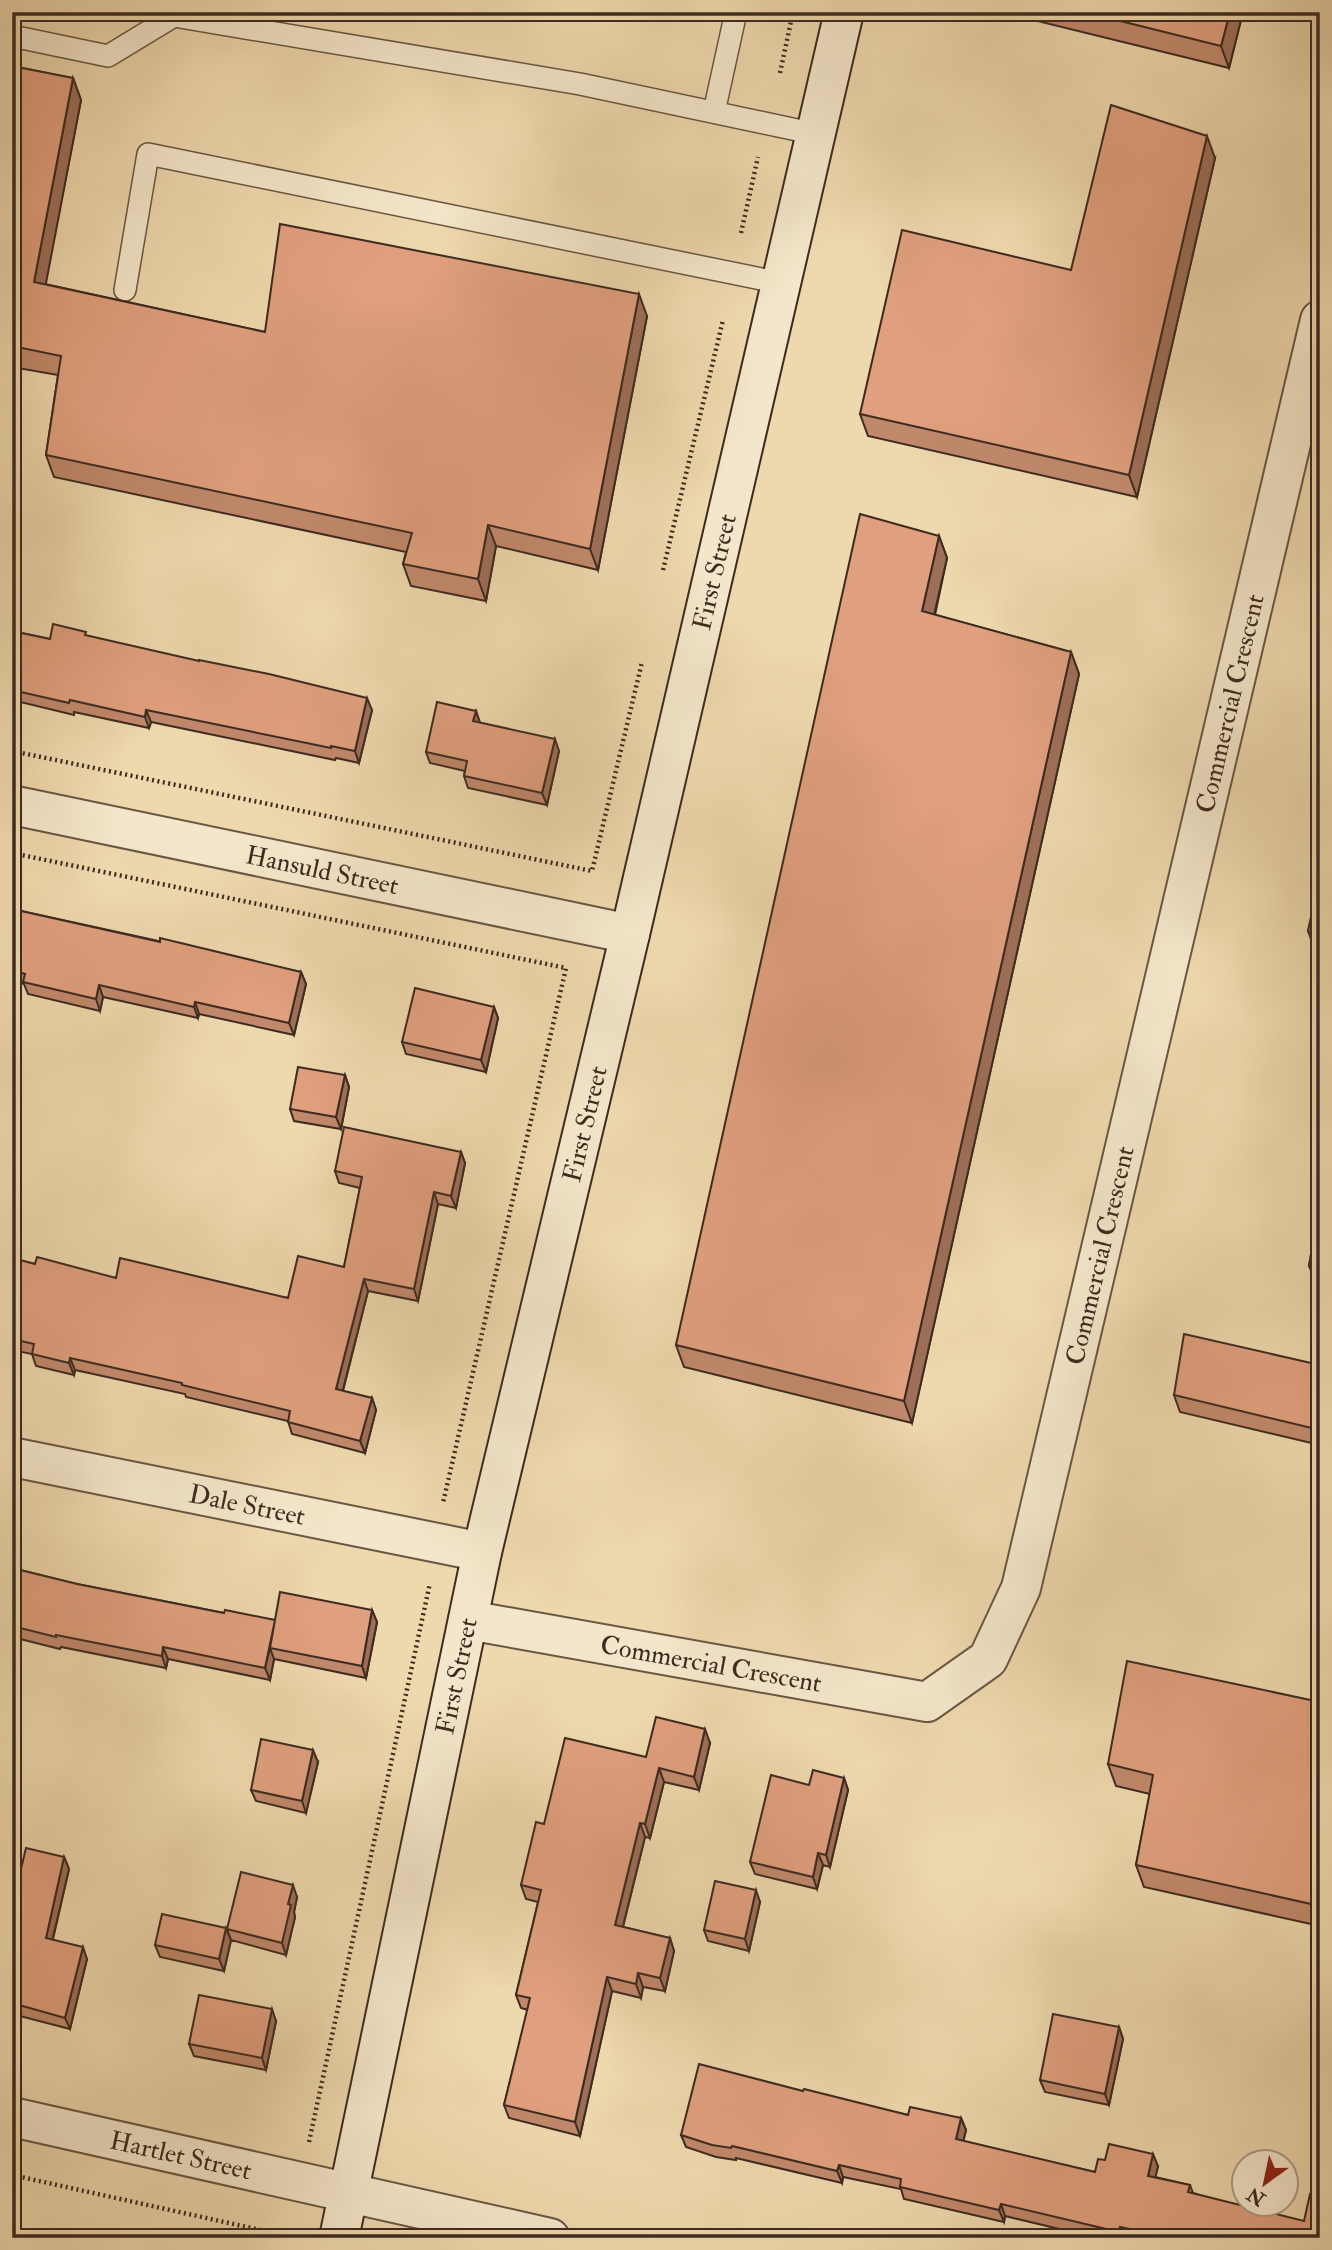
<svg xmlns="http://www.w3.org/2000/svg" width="1332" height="2250" font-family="'IM FELL Double Pica',serif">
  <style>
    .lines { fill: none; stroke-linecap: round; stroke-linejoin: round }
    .lane-casing { stroke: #695643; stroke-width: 24 }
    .street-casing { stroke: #695643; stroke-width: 42 }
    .secondary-casing { stroke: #3d2b20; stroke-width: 42 }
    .path { stroke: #3d2b20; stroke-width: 4.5; stroke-dasharray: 2 3.5; stroke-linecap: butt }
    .lane { stroke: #f4e6ca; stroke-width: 21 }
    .street { stroke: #f4e6ca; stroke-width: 38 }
    .secondary { stroke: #f4e6ca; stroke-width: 38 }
    .wall { fill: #c1896c; stroke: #3d2b20; stroke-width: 2 }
    .shaded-wall { fill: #9d6f58; stroke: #3d2b20; stroke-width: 2 }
    .building { fill: #e09f7e; stroke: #3d2b20; stroke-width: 2 }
    .labels { text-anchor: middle; stroke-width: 6; stroke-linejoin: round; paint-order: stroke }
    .street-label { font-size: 26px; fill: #3d2b20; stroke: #f4e6ca }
  </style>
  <rect width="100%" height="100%" fill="#eed8ad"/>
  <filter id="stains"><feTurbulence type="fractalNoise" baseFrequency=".00286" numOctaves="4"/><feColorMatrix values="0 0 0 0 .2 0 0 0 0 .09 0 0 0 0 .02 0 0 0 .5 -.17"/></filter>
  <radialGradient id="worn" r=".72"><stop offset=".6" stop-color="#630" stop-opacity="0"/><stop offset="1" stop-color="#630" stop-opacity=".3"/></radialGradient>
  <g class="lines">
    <g class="lane-casing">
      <path id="lane" d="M 175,12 L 174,16 L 580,84 L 816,134
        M 12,36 L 108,56 L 174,16
        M 714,112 L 736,12
        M 125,290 L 148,154 L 781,283"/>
    </g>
    <g class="street-casing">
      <g id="street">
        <path id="s1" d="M 12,805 L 630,934"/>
        <path id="s2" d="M 12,1457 L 482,1552"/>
        <path id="s3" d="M 468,1620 L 927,1702 L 988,1659 L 1021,1588 L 1320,320"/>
        <path id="s4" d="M 12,2117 L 550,2238"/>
      </g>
    </g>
    <g class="secondary-casing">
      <g id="secondary">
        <path id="s5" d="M 339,2238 L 482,1552 L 630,934 L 844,12"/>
      </g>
    </g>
    <path class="path" d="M 780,73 L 793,12
      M 741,233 L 758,157
      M 663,570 L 723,320
      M 12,751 L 592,871 L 642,662
      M 12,853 L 566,968 L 443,1503
      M 309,2142 L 430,1583
      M 12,2175 L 283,2235 L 283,2238"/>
    <use href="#lane" class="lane"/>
    <use href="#street" class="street"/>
    <use href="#secondary" class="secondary"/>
  </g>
  <path class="wall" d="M 1012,12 L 1243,12 L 1229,68 L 1013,15 Z
    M 12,66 L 73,78 L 81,100 L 45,284 L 265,332 L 647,316 L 598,570 L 496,546 L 486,601 L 411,586 L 403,564 L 406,552 L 54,477 L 46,455 L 58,375 L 12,367 Z
    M 1215,158 L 1137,497 L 868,436 L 860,414 L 1071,270 Z
    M 939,536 L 947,558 L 935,615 L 1071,652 L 1079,674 L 912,1423 L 684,1367 L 676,1345 Z
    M 12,631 L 50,639 L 88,636 L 372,710 L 359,763 L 336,758 L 335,760 L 151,722 L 149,728 L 74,712 L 74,715 L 12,700 Z
    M 476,711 L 480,723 L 559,751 L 547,805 L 468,788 L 464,776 L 465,771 L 430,763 L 426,752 Z
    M 1320,878 L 1320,954 L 1316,953 L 1308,931 Z
    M 12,909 L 301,972 L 306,984 L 294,1035 L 199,1014 L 198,1018 L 103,997 L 100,1011 L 28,994 L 24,984 L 12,981 Z
    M 494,1007 L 498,1018 L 486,1072 L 406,1054 L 402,1042 Z
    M 345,1075 L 349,1087 L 341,1129 L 294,1121 L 290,1109 Z
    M 461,1152 L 465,1163 L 456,1208 L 438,1204 L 418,1301 L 368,1291 L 343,1391 L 372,1398 L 376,1410 L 365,1453 L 292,1434 L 288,1421 L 186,1397 L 185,1394 L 75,1370 L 74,1375 L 36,1366 L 32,1354 L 12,1350 L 12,1258 L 35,1264 L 116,1278 L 288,1298 L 344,1267 L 360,1188 L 339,1183 L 335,1171 Z
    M 1320,1202 L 1320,1284 L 1316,1283 L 1309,1266 Z
    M 1320,1365 L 1320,1445 L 1180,1412 L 1174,1395 Z
    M 12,1568 L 77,1584 L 224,1613 L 275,1620 L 372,1610 L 377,1622 L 366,1678 L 274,1659 L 270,1680 L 168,1659 L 166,1668 L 61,1647 L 60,1649 L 12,1637 Z
    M 1320,1702 L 1320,1926 L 1144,1887 L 1136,1865 L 1150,1794 L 1116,1786 L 1108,1764 Z
    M 710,1743 L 699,1790 L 664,1782 L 650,1838 L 645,1837 L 623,1927 L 670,1938 L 674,1951 L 665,1991 L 643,1987 L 641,1998 L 612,1991 L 580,2136 L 509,2118 L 504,2105 L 528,2010 L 521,2008 L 516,1995 L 538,1902 L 526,1899 L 521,1885 L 544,1824 L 646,1757 Z
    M 318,1762 L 306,1813 L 256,1801 L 251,1790 Z
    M 844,1778 L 848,1790 L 830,1867 L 823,1865 L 817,1889 L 755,1874 L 750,1862 L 809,1785 Z
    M 64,1857 L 69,1869 L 53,1939 L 87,1959 L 70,2029 L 12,2014 L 12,1906 Z
    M 297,1897 L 294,1912 L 295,1917 L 286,1955 L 231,1940 L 227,1929 Z
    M 760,1902 L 749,1951 L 708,1941 L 704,1930 Z
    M 226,1928 L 231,1940 L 224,1971 L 160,1957 L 155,1945 Z
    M 276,2021 L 266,2070 L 194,2056 L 189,2044 Z
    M 1119,2027 L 1123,2039 L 1109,2105 L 1045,2092 L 1040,2080 Z
    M 803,2091 L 908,2115 L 961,2118 L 966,2130 L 963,2141 L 1095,2172 L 1105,2160 L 1158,2166 L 1155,2177 L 1190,2185 L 1193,2193 L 1320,2238 L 1097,2238 L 1005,2216 L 1004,2222 L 904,2199 L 901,2189 L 843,2177 L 842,2183 L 736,2158 L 736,2160 L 716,2157 L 686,2147 L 681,2135 Z"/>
  <path class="shaded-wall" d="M 1230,12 L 1243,12 L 1229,68 L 1221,46 Z
    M 73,78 L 81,100 L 42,304 L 34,282 Z
    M 1207,136 L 1215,158 L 1137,497 L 1129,475 Z
    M 639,294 L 647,316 L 598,570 L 590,549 Z
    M 488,525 L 496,546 L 486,601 L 478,579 Z
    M 939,536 L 947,558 L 930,633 L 922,611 Z
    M 1071,652 L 1079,674 L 912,1423 L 904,1401 Z
    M 367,698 L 372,710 L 359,763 L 355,751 Z
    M 146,710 L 151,722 L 149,728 L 145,717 Z
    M 476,711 L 480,723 L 473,721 Z
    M 555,739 L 559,751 L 547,805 L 542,793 Z
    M 301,972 L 306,984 L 294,1035 L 289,1023 Z
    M 99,985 L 103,997 L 100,1011 L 96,999 Z
    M 195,1002 L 199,1014 L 198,1018 L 194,1007 Z
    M 494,1007 L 498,1018 L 486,1072 L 481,1060 Z
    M 345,1075 L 349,1087 L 341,1129 L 336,1117 Z
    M 461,1152 L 465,1163 L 456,1208 L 451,1196 Z
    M 434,1192 L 438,1204 L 418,1301 L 414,1289 Z
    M 364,1279 L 368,1291 L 340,1401 L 336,1389 Z
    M 70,1358 L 75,1370 L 74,1375 L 69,1363 Z
    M 372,1398 L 376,1410 L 365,1453 L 360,1441 Z
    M 372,1610 L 377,1622 L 366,1678 L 362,1666 Z
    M 163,1647 L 168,1659 L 166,1668 L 162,1656 Z
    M 270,1648 L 274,1659 L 270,1680 L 265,1668 Z
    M 705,1729 L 710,1743 L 699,1790 L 694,1777 Z
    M 313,1750 L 318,1762 L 306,1813 L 302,1801 Z
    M 659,1768 L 664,1782 L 650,1838 L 645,1824 Z
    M 844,1778 L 848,1790 L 830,1867 L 826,1855 Z
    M 640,1823 L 645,1837 L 620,1938 L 615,1925 Z
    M 818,1853 L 823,1865 L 817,1889 L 813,1877 Z
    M 64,1857 L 69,1869 L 50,1950 L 46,1938 Z
    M 293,1885 L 297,1897 L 294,1912 L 295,1917 L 286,1955 L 282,1943 L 288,1904 Z
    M 756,1890 L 760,1902 L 749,1951 L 745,1939 Z
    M 226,1928 L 231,1940 L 224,1971 L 219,1959 Z
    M 670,1938 L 674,1951 L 665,1991 L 660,1978 Z
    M 83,1947 L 87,1959 L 70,2029 L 65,2018 Z
    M 638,1973 L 643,1987 L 641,1998 L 636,1984 Z
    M 607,1977 L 612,1991 L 580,2136 L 575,2122 Z
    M 272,2009 L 276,2021 L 266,2070 L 262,2058 Z
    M 1119,2027 L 1123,2039 L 1109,2105 L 1105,2094 Z
    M 961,2118 L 966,2130 L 961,2151 L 956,2139 Z
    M 1153,2154 L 1158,2166 L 1153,2188 L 1148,2176 Z
    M 839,2165 L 843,2177 L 842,2183 L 837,2171 Z
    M 1001,2204 L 1005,2216 L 1004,2222 L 999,2210 Z
    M 1120,2227 L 1124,2238 L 1121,2238 L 1119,2232 Z"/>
  <path class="building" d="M 1084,12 L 1230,12 L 1221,46 Z
    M 12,66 L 73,78 L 34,282 L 265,332 L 280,224 L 639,294 L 590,549 L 488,525 L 478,579 L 403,564 L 412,533 L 46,455 L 61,356 L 12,346 Z
    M 1111,105 L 1207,136 L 1129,475 L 860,414 L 902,230 L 1071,270 Z
    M 860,514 L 939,536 L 922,611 L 1071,652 L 904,1401 L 676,1345 Z
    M 53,624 L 86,632 L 85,635 L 199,661 L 199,660 L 269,674 L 367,698 L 355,751 L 331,746 L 331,748 L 146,710 L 145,717 L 70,700 L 69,703 L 12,690 L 12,631 L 50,639 Z
    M 437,702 L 476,711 L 473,721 L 555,739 L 542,793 L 464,776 L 467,761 L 426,752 Z
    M 1320,878 L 1320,935 L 1308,931 Z
    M 12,909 L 160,942 L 160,938 L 301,972 L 289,1023 L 195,1002 L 194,1007 L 99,985 L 96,999 L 23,982 L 25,974 L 12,970 Z
    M 415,988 L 494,1007 L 481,1060 L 402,1042 Z
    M 298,1067 L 345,1075 L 336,1117 L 290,1109 Z
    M 344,1127 L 461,1152 L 451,1196 L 434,1192 L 414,1289 L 364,1279 L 336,1389 L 372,1398 L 360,1441 L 288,1422 L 290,1411 L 182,1385 L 182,1383 L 70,1358 L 69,1363 L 32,1354 L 34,1344 L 12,1339 L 12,1258 L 35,1264 L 37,1257 L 116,1278 L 120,1258 L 288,1298 L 298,1256 L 344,1267 L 362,1177 L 335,1171 Z
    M 1320,1203 L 1320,1268 L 1309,1266 Z
    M 1184,1334 L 1320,1365 L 1320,1430 L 1174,1395 Z
    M 12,1568 L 77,1584 L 224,1613 L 225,1610 L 275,1620 L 265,1668 L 163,1647 L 162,1656 L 56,1635 L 56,1637 L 12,1626 Z
    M 280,1592 L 372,1610 L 362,1666 L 270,1648 Z
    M 1127,1661 L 1320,1702 L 1320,1906 L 1136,1865 L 1153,1775 L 1108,1764 Z
    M 656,1717 L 705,1729 L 694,1777 L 659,1768 L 645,1824 L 640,1823 L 615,1925 L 670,1938 L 660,1978 L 638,1973 L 636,1984 L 607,1977 L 575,2122 L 504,2105 L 530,1998 L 516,1995 L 541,1890 L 521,1885 L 536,1822 L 544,1824 L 565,1738 L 646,1757 Z
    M 261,1739 L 313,1750 L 302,1801 L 251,1790 Z
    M 813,1770 L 844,1778 L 826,1855 L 818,1853 L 813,1877 L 750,1862 L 771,1775 L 809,1785 Z
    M 26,1848 L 64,1857 L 46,1938 L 83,1947 L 65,2018 L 12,2003 L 12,1906 Z
    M 241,1872 L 293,1885 L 288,1904 L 291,1905 L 282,1943 L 227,1929 Z
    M 715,1881 L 756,1890 L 745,1939 L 704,1930 Z
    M 162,1914 L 226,1928 L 219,1959 L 155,1945 Z
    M 199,1995 L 272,2009 L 262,2058 L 189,2044 Z
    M 1053,2014 L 1119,2027 L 1105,2094 L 1040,2080 Z
    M 699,2064 L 803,2091 L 804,2089 L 908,2115 L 910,2107 L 961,2118 L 956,2139 L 1095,2172 L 1098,2159 L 1105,2160 L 1109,2144 L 1153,2154 L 1148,2176 L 1190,2185 L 1188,2192 L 1304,2221 L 1310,2194 L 1320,2196 L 1320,2238 L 1172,2238 L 1120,2227 L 1119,2232 L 1001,2204 L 999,2210 L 900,2187 L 901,2179 L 839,2165 L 837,2171 L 732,2146 L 731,2148 L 712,2145 L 681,2135 Z
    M 12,2227 L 35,2232 L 34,2238 L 12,2238 Z"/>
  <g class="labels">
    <g class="street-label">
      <text dy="9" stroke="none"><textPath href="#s5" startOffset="1708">First Street</textPath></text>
      <text dy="9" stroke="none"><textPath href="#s3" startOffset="1528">Commercial Crescent</textPath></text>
      <text dy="9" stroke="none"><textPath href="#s1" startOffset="317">Hansuld Street</textPath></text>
      <text dy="9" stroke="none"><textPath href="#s5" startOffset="1141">First Street</textPath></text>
      <text dy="9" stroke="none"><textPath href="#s3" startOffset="961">Commercial Crescent</textPath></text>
      <text dy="9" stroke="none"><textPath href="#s2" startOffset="240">Dale Street</textPath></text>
      <text dy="9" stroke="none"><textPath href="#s3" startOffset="247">Commercial Crescent</textPath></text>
      <text dy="9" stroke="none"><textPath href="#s5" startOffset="574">First Street</textPath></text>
      <text dy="9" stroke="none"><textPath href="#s4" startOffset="173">Hartlet Street</textPath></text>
    </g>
  </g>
  <rect width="1332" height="2250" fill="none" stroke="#eed8ad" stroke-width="42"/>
  <rect x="14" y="14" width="1304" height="2222" fill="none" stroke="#3d2b20" stroke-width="3.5"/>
  <rect x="21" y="21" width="1290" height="2208" fill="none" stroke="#3d2b20" stroke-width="2"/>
  <g transform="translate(1265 2183) rotate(213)"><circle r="33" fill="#f4e6ca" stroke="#ab9b86" stroke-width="2"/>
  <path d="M0-5L12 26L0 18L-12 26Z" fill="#8f2418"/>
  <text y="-10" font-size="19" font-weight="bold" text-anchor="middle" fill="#3d2b20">N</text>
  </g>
  <rect width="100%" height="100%" filter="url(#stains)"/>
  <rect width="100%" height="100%" fill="url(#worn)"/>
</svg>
